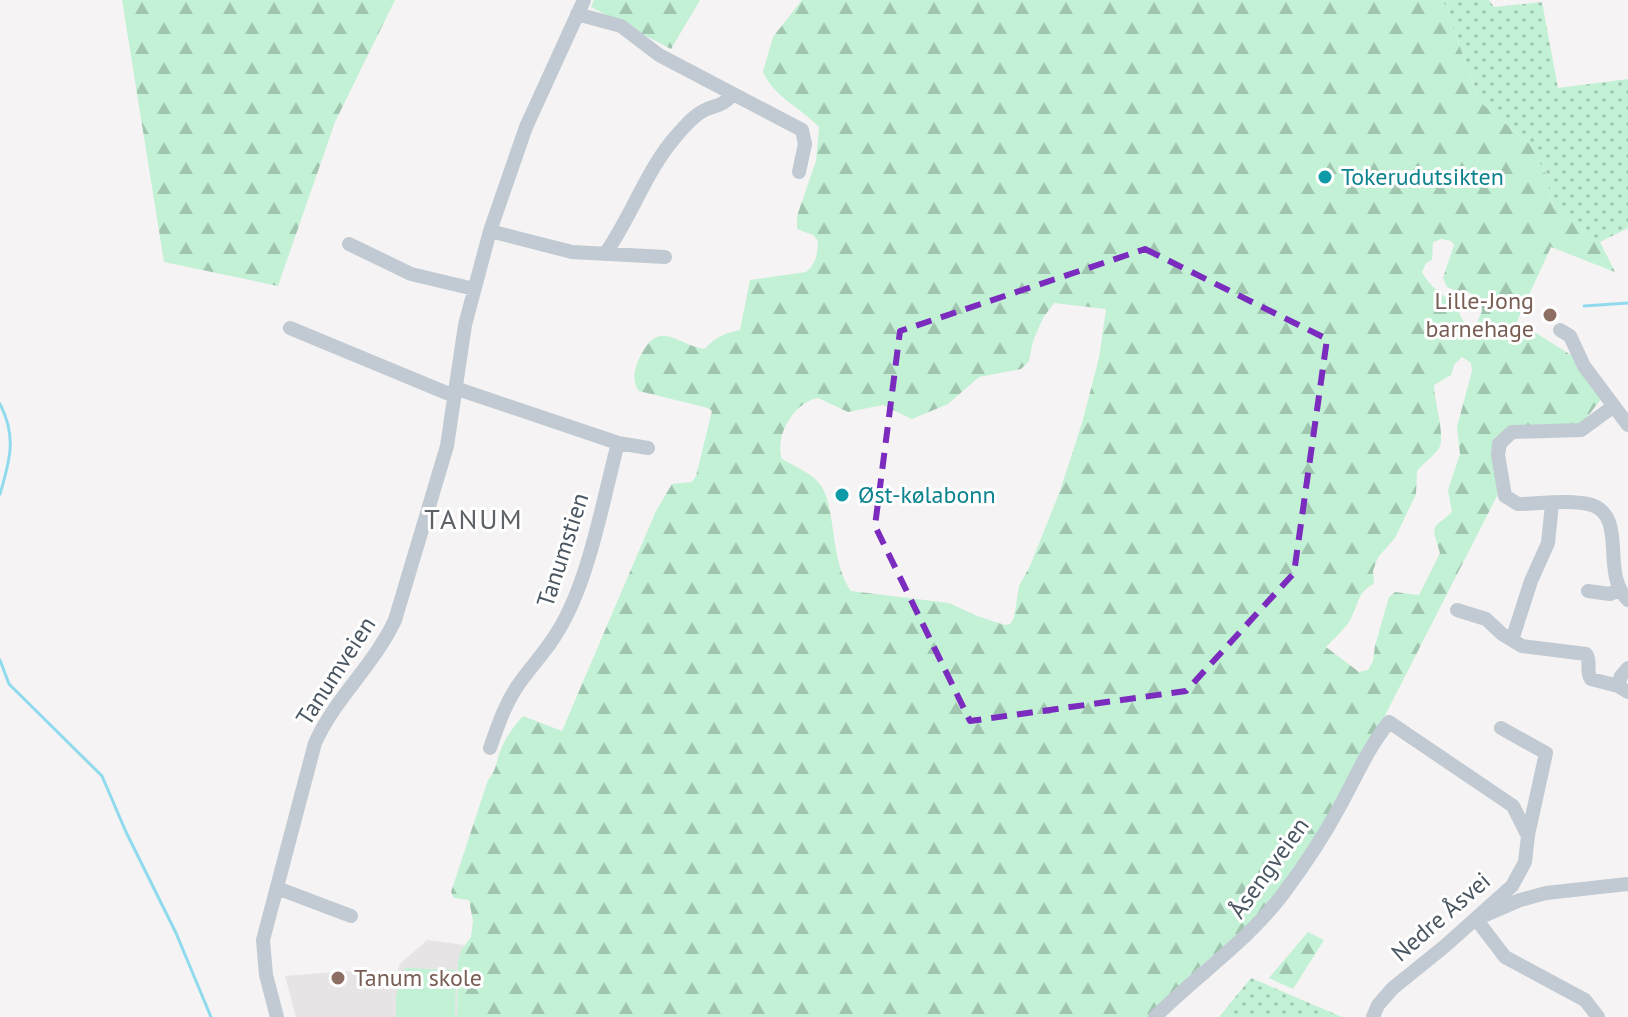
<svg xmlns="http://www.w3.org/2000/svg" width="1628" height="1017" font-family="'PT Sans',sans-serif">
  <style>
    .education { fill: #e6e4e5 }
    .grass { fill: url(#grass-dots) }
    .forest { fill: url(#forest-firs); fill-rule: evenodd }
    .pitch { fill: #c3f1d5 }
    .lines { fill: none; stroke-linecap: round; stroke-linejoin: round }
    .stream { stroke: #90daee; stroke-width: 3 }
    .minor { stroke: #c1cad2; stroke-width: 14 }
    .marked { fill: none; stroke: #7b2cbf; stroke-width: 6; stroke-dasharray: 16 10; stroke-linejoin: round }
    .culture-dot { fill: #0f9aa8; stroke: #fff; stroke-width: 3 }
    .education-dot { fill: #8d6e63; stroke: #fff; stroke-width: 3 }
    .labels { text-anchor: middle; stroke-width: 6; stroke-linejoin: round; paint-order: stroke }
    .culture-label { font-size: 24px; fill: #0d838f; stroke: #fff; text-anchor: start }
    .education-label { font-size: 24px; fill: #785e54; stroke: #fff; text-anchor: end }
    .street-label { font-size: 24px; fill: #4a5661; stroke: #fff }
    .quarter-label { font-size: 28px; letter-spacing: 2px; fill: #5f6368; stroke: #fff }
  </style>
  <defs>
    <pattern id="grass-dots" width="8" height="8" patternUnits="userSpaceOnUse" patternTransform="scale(2)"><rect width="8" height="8" fill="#c3f1d5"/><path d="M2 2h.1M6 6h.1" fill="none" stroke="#a0c6b0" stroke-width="1.8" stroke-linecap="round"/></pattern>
    <pattern id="forest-firs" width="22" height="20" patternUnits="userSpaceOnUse" patternTransform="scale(2)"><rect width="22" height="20" fill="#c3f1d5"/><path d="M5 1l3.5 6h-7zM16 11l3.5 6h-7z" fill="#a0c6b0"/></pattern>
  </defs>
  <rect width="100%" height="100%" fill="#f5f3f3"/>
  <path class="education" d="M 427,940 L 465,945 L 458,961 L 457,1017 L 296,1017 L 285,976 L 347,971 L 395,978 L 400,964 Z"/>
  <path class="grass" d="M 1443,0 L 1489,0 L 1494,7 L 1542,2 L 1558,88 L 1628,79 L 1628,228 L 1600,242 L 1554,209 L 1545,173 L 1531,145 L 1480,102 Z
    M 1251,978 L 1342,1017 L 1219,1017 Z"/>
  <path class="forest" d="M 122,0 L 395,0 L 335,122 L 278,286 L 164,262 Z
    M 594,0 L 700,0 L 671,49 L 591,7 Z
    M 802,0 L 1443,0 L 1480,102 L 1531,145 L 1545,173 L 1554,209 L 1600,242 L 1615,272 L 1551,247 L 1517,321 L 1574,357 L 1602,398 L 1577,430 L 1509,432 L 1498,494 L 1300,882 L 1195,971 L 1154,1017 L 457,1017 L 458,961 L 461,951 L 471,937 L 473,921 L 469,900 L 454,898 L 451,892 L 488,780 C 497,770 496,761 501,749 C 506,737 514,726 523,716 L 562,731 L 656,511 L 672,484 L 692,482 L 696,476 L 712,411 L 708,408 L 639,391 C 632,382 634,371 638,361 C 659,315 675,345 705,349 C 715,337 725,333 740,330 L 750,280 L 806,272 C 817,263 817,254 818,241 L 813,235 L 797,229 L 797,216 L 816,161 L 819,127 C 801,108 774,97 763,72 L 773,37 ZM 1441,239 L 1451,241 L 1454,245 L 1443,278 L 1447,287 L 1457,291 L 1467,291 L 1481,300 L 1482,311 L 1477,323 L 1468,327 C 1460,320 1461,312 1454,305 C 1442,293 1430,288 1422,272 L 1426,263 L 1432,260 L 1433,242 ZM 1054,303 L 1106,309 L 1099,358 L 1082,423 L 1060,491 L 1030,566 L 1019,586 L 1014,618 L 1010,624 L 1005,625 L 977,616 L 949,603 L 851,591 C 829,561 837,504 819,483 C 811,473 794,466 782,459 C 774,436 794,402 818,398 L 848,412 L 883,405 L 912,419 L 948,404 L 979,377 L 1021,369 L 1029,361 L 1033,341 L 1043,318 ZM 1462,357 L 1471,363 L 1472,371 L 1457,427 L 1460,454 L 1448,490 L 1452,512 C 1431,531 1431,523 1440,553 L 1419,595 L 1395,592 L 1389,597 L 1375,646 L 1373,661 L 1368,670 L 1359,672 L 1326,647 C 1334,638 1347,628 1352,616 C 1359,603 1358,591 1374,584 L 1373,571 L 1378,557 L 1395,538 L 1416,494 L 1417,471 C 1423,463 1434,456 1439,448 C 1446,436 1434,401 1434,385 L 1451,375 L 1454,365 Z
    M 1308,932 L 1324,940 L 1293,989 L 1269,978 Z"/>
  <path class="pitch" d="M 405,968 L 456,970 L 455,1017 L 396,1017 L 396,996 Z"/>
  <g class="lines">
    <path class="stream" d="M 1584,306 L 1628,303
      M 0,404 C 17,437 10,460 0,494
      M 0,660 L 9,684 L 102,776 L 126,832 L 176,933 L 211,1017"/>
    <path class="minor" d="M 577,14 L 621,26 L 659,55 L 802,130 L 805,144 L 799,172
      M 490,231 L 572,252 L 665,257
      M 349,244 L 411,274 L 474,289
      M 605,254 C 632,216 646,170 677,135 C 685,126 694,115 705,110 C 716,105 723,106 732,95
      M 290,328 L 454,396
      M 1560,330 L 1570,336 L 1584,366 L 1628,425
      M 455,388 L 618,443 L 648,448
      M 1614,406 L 1581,430 L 1512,432 L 1499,444 L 1498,455 L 1505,496 L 1518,504 C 1541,504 1569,499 1592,505 C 1628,518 1600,574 1628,600
      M 1588,591 L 1610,594 L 1619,590
      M 1457,610 L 1486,619 L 1502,634 L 1522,646 L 1586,654 C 1592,662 1585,671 1591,679 L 1618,686
      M 1512,640 L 1531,581 L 1548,543 L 1552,504
      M 1628,668 L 1621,676 L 1618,686 L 1628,692
      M 1501,728 L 1546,753 L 1528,835
      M 490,748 C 498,725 506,701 521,681 C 533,664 548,649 558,631 C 589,581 603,500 618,443
      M 277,888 L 351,916
      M 277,1017 L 266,975 L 263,940 L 315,743 C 335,698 374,665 395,620 L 447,446 L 465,325 L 490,231 L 526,127 L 584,0
      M 1155,1017 C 1198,974 1247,942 1283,894 C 1304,866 1324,836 1340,806 C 1356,777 1368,748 1389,722 L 1513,806 L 1528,836 L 1525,862 L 1512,886 L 1445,946 L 1393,988 L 1378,1005 L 1373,1017
      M 1598,1017 L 1585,1000 L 1505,957 L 1476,919 L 1520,900 L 1546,893 L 1628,884"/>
  </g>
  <path class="marked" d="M 1145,249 L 1327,339 L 1294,573 L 1186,691 L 970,721 L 875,526 L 900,331 Z"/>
  <g class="culture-dot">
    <circle cx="1325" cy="177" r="8"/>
    <circle cx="842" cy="495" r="8"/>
  </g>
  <g class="education-dot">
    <circle cx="1550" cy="315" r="8"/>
    <circle cx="338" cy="978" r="8"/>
  </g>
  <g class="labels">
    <g class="culture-label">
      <text x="1341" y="185">Tokerudutsikten</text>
      <text x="858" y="503">Øst-kølabonn</text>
    </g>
    <g class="education-label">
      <text x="1534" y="309">Lille-Jong<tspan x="1534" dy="28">barnehage</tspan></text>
      <text x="354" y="986" text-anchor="start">Tanum skole</text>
    </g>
    <g class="street-label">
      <text transform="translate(563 550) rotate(-72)" y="8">Tanumstien</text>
      <text transform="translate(336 671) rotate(-57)" y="8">Tanumveien</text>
      <text transform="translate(1269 868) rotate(-54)" y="8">Åsengveien</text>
      <text transform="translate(1441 917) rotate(-41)" y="8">Nedre Åsvei</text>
    </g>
    <g class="quarter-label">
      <text x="474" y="529">TANUM</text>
    </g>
  </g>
</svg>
